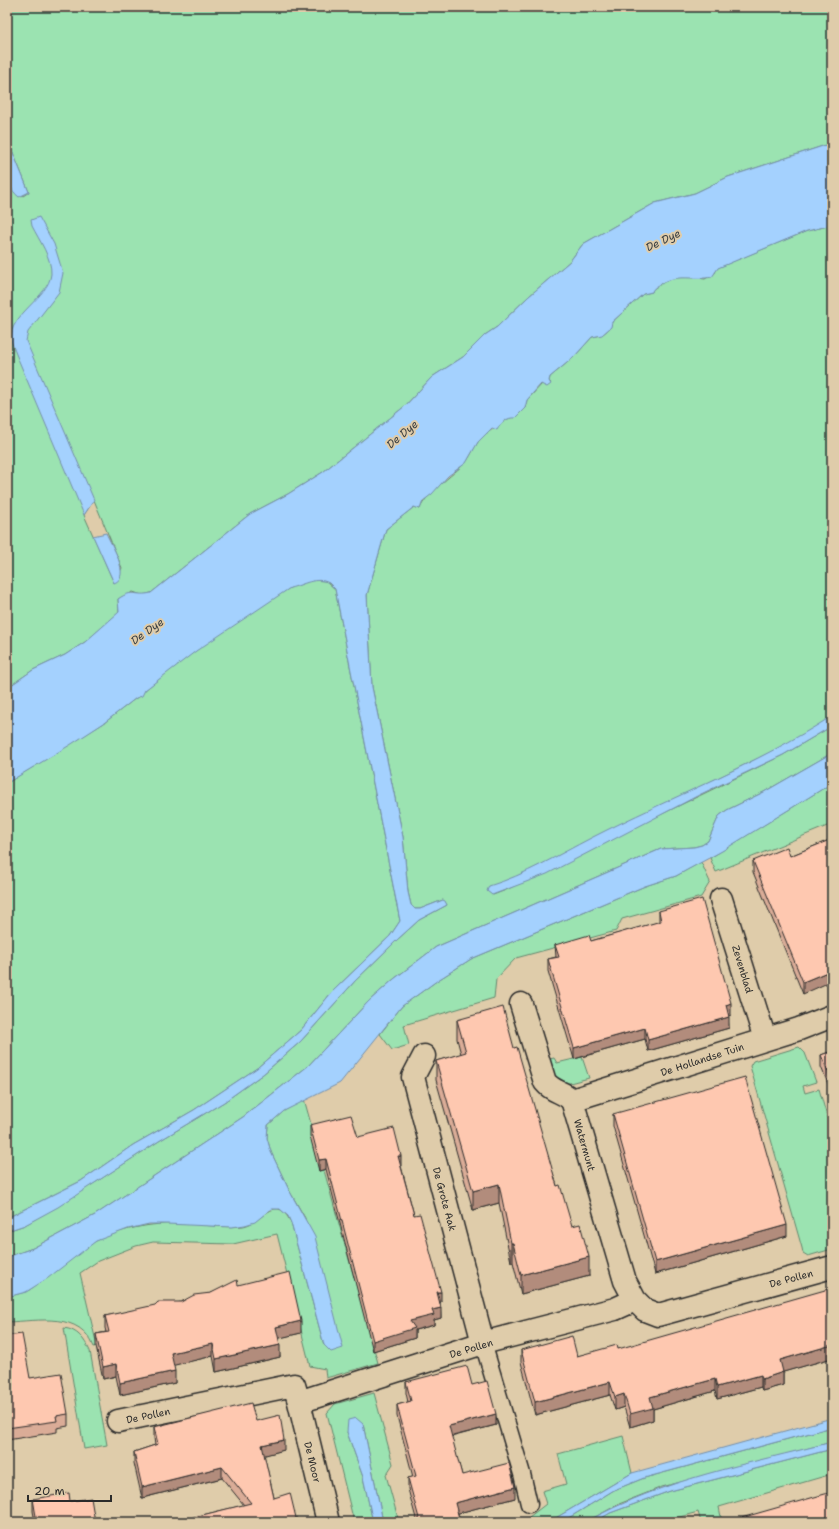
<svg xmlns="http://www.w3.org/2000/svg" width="839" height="1529" font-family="'Shantell Sans',sans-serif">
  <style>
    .green { fill: #9be3b1; stroke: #63876e; fill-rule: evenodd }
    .water { fill: #a4d1fe; stroke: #748faa }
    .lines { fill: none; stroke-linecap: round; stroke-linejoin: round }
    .service-casing { stroke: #2b2b2b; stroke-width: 19 }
    .pedestrian-casing { stroke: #2b2b2b; stroke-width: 25 }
    .minor-casing { stroke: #2b2b2b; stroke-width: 25 }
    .service { stroke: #dfccaa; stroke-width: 16 }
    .pedestrian { stroke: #dfccaa; stroke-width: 22 }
    .minor { stroke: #dfccaa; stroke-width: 22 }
    .wall { fill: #daac97; stroke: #2b2b2b }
    .shaded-wall { fill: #b28c7b; stroke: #2b2b2b }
    .building { fill: #fec8b0; stroke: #2b2b2b }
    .labels { text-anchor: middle; stroke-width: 4; stroke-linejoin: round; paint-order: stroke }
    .street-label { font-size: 10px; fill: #2b2b2b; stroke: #dfccaa }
    .water-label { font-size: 11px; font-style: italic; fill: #373c40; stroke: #dfccaa }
  </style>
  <rect width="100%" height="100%" fill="#dfccaa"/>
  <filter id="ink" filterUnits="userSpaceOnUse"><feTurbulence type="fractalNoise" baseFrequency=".025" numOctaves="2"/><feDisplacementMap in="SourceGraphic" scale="8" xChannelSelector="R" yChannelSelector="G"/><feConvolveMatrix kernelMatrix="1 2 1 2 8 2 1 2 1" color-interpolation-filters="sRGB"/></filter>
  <g filter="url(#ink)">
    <path class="green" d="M 7,7 L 832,7 L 832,143 L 728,177 L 695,193 L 655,203 L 583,244 L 570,261 L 528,297 L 497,327 L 485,335 L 463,357 L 432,377 L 405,406 L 323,472 L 288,494 L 250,514 L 151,593 L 142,595 L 133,592 L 118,599 L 119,613 L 85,642 L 65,655 L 33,670 L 7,688 L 7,175 L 12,187 L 23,196 L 29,192 L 7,138 ZM 94,500 L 122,568 L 114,583 L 84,515 Z
      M 832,225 L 832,717 L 793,741 L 488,891 L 493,895 L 506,890 L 783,755 L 832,726 L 832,753 L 764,792 L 727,810 L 719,816 L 708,841 L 702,845 L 694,847 L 661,849 L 436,947 L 394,979 L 369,1001 L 308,1066 L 243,1117 L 95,1215 L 33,1248 L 7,1257 L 7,1231 L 25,1225 L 96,1182 L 159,1141 L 224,1102 L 263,1074 L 300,1042 L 355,981 L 398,939 L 419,920 L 447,905 L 443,900 L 420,909 L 415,909 L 411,905 L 408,892 L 403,837 L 372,687 L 367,595 L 386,529 L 414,507 L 420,509 C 425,494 453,475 465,463 C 470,458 473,449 478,442 C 484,433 493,430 502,423 C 507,420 509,417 515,417 L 525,408 L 527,400 L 542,384 L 551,383 L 549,381 L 550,377 L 574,357 L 592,337 C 600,336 610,332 612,322 L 643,294 L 652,292 L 653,289 L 667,280 L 683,276 L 705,279 L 715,273 L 717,268 L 807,231 Z
      M 310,580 L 326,581 L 335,589 L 400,921 L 390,936 L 331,993 L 301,1030 L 257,1068 L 194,1110 L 133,1145 L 81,1181 L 7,1218 L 7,783 L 104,723 L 136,698 L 139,697 L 145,690 C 189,654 239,618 288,589 C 295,585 303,585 310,580 Z
      M 832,783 L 832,824 L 716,872 L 710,858 Z
      M 701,862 L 710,882 L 701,897 L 622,919 L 616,931 L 516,958 L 496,979 L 494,998 L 404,1025 L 409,1045 L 392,1050 L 380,1034 L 402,1006 L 438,980 L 471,959 L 645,886 L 676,876 Z
      M 799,1047 L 805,1053 L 816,1082 L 803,1086 L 805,1093 L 819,1089 L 832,1134 L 832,1249 L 808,1256 L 803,1253 L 802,1248 L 750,1066 L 753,1061 Z
      M 582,1057 L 589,1078 L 566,1084 L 553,1080 L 545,1060 L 554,1058 L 557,1063 Z
      M 304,1099 L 378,1363 L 326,1378 L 325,1369 L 310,1366 L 277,1234 L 233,1244 L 153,1242 L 136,1246 L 98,1261 L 80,1273 L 97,1346 L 94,1347 C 80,1311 39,1321 7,1322 L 7,1297 C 13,1295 19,1294 25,1292 C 31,1290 37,1284 42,1280 C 60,1268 77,1251 96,1241 C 125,1227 157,1222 188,1224 C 206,1225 225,1228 243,1226 C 263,1223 276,1191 291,1223 L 324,1345 L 305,1218 L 289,1190 L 271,1152 L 267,1138 L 268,1125 L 284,1111 Z
      M 64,1328 C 78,1330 84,1339 90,1351 L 107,1445 L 84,1449 Z
      M 374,1393 L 393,1464 L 386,1475 L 399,1522 L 383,1522 L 363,1424 L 347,1432 L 363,1477 L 373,1522 L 354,1522 L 327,1413 L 335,1404 Z
      M 832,1427 L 832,1442 L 662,1487 L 619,1504 L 586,1522 L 562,1522 L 614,1490 L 644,1478 Z
      M 623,1436 L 632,1473 L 549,1522 L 531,1522 L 529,1517 L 546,1504 L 542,1491 L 566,1484 L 558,1454 Z
      M 832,1449 L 832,1474 L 719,1507 L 722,1522 L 701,1522 L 698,1512 L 661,1522 L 595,1522 L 610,1513 L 670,1491 Z"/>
    <path class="water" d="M 7,138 L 29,192 L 19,197 C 2,184 7,157 7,138 Z
      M 832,143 L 832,225 L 807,231 L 718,268 L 712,277 C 694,281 678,273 661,284 C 657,286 653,288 652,292 L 643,294 L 612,322 L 611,327 L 602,335 L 592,337 L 574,357 L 550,377 L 549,381 L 551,384 L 547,387 L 541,384 L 527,400 L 525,408 L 515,418 C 507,417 501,423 497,430 L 492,428 L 478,442 L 466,463 L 448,476 L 432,494 L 423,501 L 420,509 L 414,507 L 386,529 L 367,595 L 372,687 L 403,837 L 408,892 L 411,905 L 415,909 L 420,909 L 443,900 L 445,901 L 447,905 L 419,920 L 398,939 L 355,981 L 300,1042 L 263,1074 L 224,1102 L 159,1141 L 58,1207 L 25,1225 L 7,1231 L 7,1218 L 81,1181 L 133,1145 L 194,1110 L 257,1068 L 301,1030 L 331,993 L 390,936 L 400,921 L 335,589 L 329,583 C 316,576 303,585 290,588 L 196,651 L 145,690 L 142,696 L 136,698 L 104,723 L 70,745 L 7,783 L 7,688 L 33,670 L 65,655 L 85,642 L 119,612 L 118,599 C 134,588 135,597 151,593 L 250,514 L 288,494 L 323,472 L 405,406 L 432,377 L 463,357 L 485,335 L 497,327 L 528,297 L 570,261 L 583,244 L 655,203 L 695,193 L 728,177 Z
      M 39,217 L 54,244 L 63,273 L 59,292 L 28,332 L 26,341 L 94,500 L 84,515 L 16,354 C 14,349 12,344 11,339 C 9,315 49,297 51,274 C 52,258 39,240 32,226 L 31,220 Z
      M 106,533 C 111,544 132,577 114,583 L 93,536 Z
      M 832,716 L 832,726 L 783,755 L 701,794 L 547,874 L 492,895 L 487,891 L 489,886 C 525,875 558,855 591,838 C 671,797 756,765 832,716 Z
      M 832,753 L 832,783 L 722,851 L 676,876 L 645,886 L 471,959 L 438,980 L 402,1006 L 340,1083 L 284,1111 L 268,1125 L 267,1138 L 271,1152 L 289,1190 L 315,1237 L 343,1348 L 331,1352 L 324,1345 L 291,1223 L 288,1216 L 280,1209 L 271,1209 L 255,1222 L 245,1225 L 232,1227 L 167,1224 L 149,1224 L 128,1229 L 96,1241 L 48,1278 L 26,1292 L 7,1297 L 7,1257 L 33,1248 L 95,1215 L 243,1117 L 308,1066 L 369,1001 L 394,979 L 436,947 L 661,849 L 694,847 L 702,845 L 708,841 L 719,816 L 727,810 L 764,792 Z
      M 356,1418 L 363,1424 L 383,1522 L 373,1522 L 363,1477 L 347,1432 L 348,1420 Z
      M 832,1418 L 832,1427 L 644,1478 L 614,1490 L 562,1522 L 549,1522 L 632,1473 Z
      M 832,1442 L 832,1449 L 670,1491 L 610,1513 L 595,1522 L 586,1522 C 662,1479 748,1464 832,1442 Z"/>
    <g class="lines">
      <g class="service-casing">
        <path id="service" d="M 483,1343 L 522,1474 L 529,1504"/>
      </g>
      <g class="pedestrian-casing">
        <path id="pedestrian" d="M 521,1004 L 545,1082 C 554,1093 561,1090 572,1100"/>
      </g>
      <g class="minor-casing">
        <path id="minor" d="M 721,899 L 765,1039
          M 424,1056 L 413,1077 L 483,1343
          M 635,1300 L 625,1281 L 572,1100 L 799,1029 L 832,1016
          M 299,1402 L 328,1522
          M 118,1421 L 294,1385 L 299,1402 L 483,1343 L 615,1309 L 635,1300 L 645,1310 L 658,1315 L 832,1267"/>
      </g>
      <use href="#service" class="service"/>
      <use href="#pedestrian" class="pedestrian"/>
      <use href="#minor" class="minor"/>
    </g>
    <path class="wall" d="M 832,839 L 803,994 L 753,872 L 753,861 L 790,856 Z
      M 659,911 L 731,1015 L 728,1015 L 729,1028 L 648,1051 L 645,1039 L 574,1059 L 548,971 L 548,959 L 556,957 L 555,945 L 591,941 L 659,922 Z
      M 457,1020 L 514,1048 L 557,1186 L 589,1276 L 521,1294 L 513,1262 L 511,1262 L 499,1203 L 473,1210 L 436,1080 L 436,1061 L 461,1054 L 457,1039 Z
      M 832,1051 L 832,1093 L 821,1067 L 821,1055 Z
      M 613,1114 L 787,1236 L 655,1274 L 613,1126 Z
      M 310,1125 L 358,1137 L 401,1166 L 414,1215 L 441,1302 L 440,1302 L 441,1318 L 434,1320 L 434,1325 L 415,1330 L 415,1338 L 373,1351 L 326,1169 L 319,1171 L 310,1136 Z
      M 238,1285 L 301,1333 L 278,1338 L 280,1357 L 216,1372 L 213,1356 L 173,1365 L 175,1383 L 120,1395 L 116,1376 L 103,1379 L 96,1346 L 96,1334 L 106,1332 L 105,1328 L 105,1316 L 181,1302 Z
      M 7,1336 L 30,1378 L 68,1414 L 68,1426 L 57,1428 L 57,1432 L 7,1440 Z
      M 618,1349 L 832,1358 L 783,1372 L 783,1385 L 762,1391 L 761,1387 L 717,1399 L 715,1391 L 653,1409 L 653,1420 L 630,1427 L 624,1407 L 615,1410 L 610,1395 L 535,1415 L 521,1362 L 521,1350 L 577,1356 Z
      M 406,1382 L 472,1385 L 496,1425 L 451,1437 L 462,1475 L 515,1498 L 458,1513 L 460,1522 L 417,1522 L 408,1489 L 408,1478 L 413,1477 L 397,1416 L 397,1405 L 408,1402 L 406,1393 Z
      M 256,1421 L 284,1450 L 264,1455 L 274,1498 L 297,1522 L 186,1522 L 186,1519 L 244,1505 L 222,1478 L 142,1498 L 134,1463 L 134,1452 L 155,1445 L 154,1438 L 154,1427 Z
      M 33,1499 L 70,1501 L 95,1522 L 35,1522 L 33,1511 Z"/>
    <path class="shaded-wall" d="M 832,970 L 832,981 L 803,994 L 803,982 Z
      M 731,1003 L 731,1015 L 726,1016 L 726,1005 Z
      M 729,1017 L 729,1028 L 648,1051 L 648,1040 Z
      M 645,1028 L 645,1039 L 574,1059 L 574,1048 Z
      M 398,1156 L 401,1156 L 401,1166 L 398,1167 Z
      M 326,1159 L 326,1169 L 319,1171 L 319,1160 Z
      M 499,1184 L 499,1203 L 473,1210 L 473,1191 Z
      M 787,1225 L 787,1236 L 655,1274 L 655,1262 Z
      M 511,1243 L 513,1243 L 513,1262 L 511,1262 Z
      M 589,1257 L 589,1276 L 521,1294 L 521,1275 Z
      M 437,1292 L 441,1292 L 441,1302 L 437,1303 Z
      M 441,1308 L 441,1318 L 434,1320 L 434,1325 L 415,1330 L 415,1338 L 373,1351 L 373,1341 L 410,1321 L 432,1310 Z
      M 301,1321 L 301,1333 L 276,1339 L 276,1327 Z
      M 213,1344 L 213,1356 L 171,1366 L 171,1353 Z
      M 280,1345 L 280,1357 L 216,1372 L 216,1359 Z
      M 832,1345 L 832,1358 L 780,1373 L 780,1360 Z
      M 116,1364 L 116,1376 L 103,1379 L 103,1367 Z
      M 175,1371 L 175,1383 L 120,1395 L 120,1383 Z
      M 783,1372 L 783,1385 L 762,1391 L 762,1379 Z
      M 761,1375 L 761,1387 L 717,1399 L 717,1387 Z
      M 715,1379 L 715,1391 L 653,1409 L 653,1420 L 630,1427 L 630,1414 L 650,1397 Z
      M 610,1382 L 610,1395 L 535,1415 L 535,1402 Z
      M 624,1394 L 624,1407 L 615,1410 L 615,1397 Z
      M 496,1414 L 496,1425 L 449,1437 L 449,1426 Z
      M 284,1440 L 284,1450 L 262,1456 L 262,1445 Z
      M 222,1467 L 222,1478 L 142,1498 L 142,1487 Z
      M 515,1487 L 515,1498 L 455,1514 L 455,1503 Z"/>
    <path class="building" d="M 832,839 L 832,970 L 803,982 L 753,861 L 787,847 L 790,856 Z
      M 702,899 L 731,1003 L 726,1005 L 729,1017 L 648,1040 L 645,1028 L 574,1048 L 548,959 L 559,957 L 555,945 L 589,935 L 591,941 L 661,921 L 659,911 Z
      M 503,1007 L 514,1048 L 517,1047 L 557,1186 L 560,1185 L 572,1226 L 580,1224 L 589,1257 L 521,1275 L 513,1243 L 511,1243 L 499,1184 L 473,1191 L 436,1061 L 466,1052 L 457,1020 Z
      M 832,1051 L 832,1081 L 821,1055 Z
      M 745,1077 L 787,1225 L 655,1262 L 613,1114 Z
      M 351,1115 L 358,1137 L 394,1128 L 401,1156 L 398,1156 L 414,1215 L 420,1214 L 441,1292 L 437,1292 L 441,1308 L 432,1310 L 434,1315 L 410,1321 L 415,1328 L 373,1341 L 326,1159 L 319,1160 L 310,1125 Z
      M 290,1272 L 301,1321 L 276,1327 L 280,1345 L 216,1359 L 213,1344 L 171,1353 L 175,1371 L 120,1383 L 116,1364 L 103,1367 L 96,1334 L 109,1332 L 105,1316 L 155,1305 L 158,1302 L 181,1302 L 194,1295 L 211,1293 L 237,1280 L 238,1285 Z
      M 832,1288 L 832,1345 L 780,1360 L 783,1372 L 762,1379 L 761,1375 L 717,1387 L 715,1379 L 650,1397 L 653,1408 L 630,1414 L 624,1394 L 615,1397 L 610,1382 L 535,1402 L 521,1350 L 572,1336 L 577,1356 L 617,1345 L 618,1349 Z
      M 22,1334 L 30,1378 L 61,1373 L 68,1414 L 56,1416 L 57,1421 L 7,1428 L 7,1336 Z
      M 467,1366 L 472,1385 L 487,1381 L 496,1414 L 449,1426 L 462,1475 L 509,1463 L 515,1487 L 455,1503 L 460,1522 L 420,1522 L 408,1478 L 416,1476 L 397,1405 L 411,1401 L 406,1382 Z
      M 251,1403 L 256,1421 L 280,1415 L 284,1440 L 262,1445 L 274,1498 L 290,1493 L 297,1522 L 187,1522 L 186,1519 L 251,1503 L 222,1467 L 142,1487 L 134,1452 L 158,1444 L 154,1427 Z
      M 832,1492 L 832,1522 L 727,1522 Z
      M 69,1493 L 70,1501 L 91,1498 L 95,1522 L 37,1522 L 33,1499 Z"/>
  </g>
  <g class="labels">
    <g class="street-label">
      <text transform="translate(743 969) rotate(73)" y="4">Zevenblad</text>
      <text transform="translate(702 1059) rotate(-18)" y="4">De Hollandse Tuin</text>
      <text transform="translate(585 1145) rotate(74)" y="4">Watermunt</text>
      <text transform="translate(445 1199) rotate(75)" y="4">De Grote Aak</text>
      <text transform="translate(791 1278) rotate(-15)" y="4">De Pollen</text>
      <text transform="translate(471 1348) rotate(-17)" y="4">De Pollen</text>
      <text transform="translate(148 1415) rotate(-12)" y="4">De Pollen</text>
      <text transform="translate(313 1462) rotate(76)" y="4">De Moor</text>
    </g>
    <g class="water-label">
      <text transform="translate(663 240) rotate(-25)" y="4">De Dye</text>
      <text transform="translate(402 434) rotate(-40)" y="4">De Dye</text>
      <text transform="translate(147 631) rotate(-35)" y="4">De Dye</text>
    </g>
  </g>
  <rect width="839" height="1529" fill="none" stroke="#dfccaa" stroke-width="24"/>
  <rect x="12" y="12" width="815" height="1505" fill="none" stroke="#2b2b2b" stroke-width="1.5" filter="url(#ink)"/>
  <path d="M28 1495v6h83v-6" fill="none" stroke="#2b2b2b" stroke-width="2"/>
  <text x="34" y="1495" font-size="12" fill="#2b2b2b" stroke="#dfccaa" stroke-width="3" paint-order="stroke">20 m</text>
</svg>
